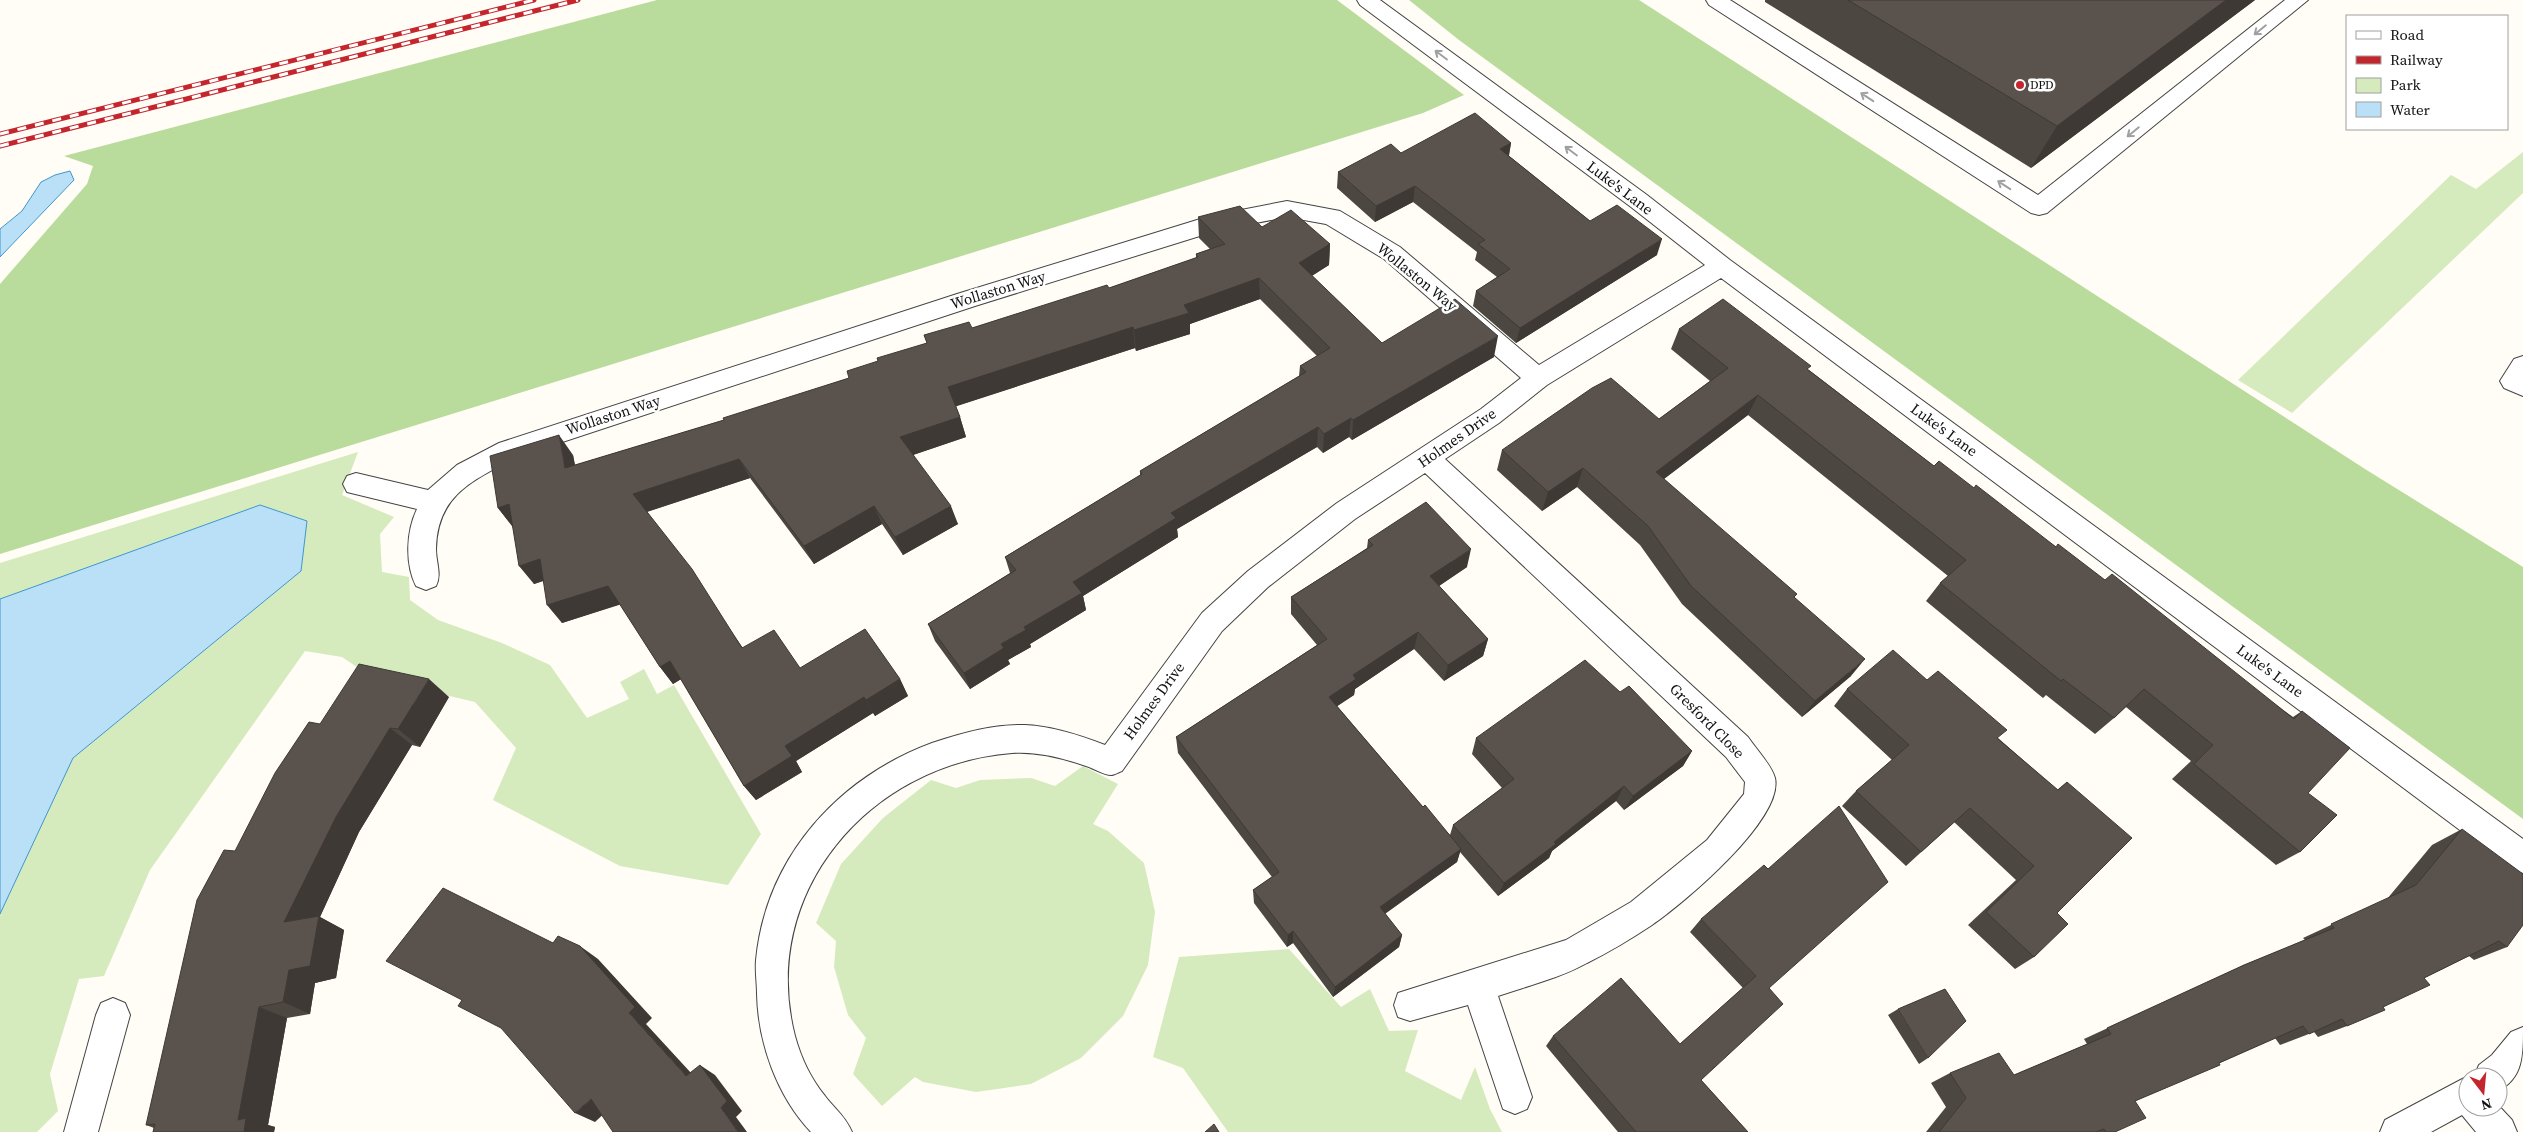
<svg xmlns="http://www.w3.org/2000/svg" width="2523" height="1132" font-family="'Source Serif 4',serif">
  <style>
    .green { fill: #d5ebbd }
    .forest { fill: #b9dc9c }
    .water { fill: #b9e0f7; stroke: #3f96cf }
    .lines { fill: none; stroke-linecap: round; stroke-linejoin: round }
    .minor-casing { stroke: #444; stroke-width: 2 }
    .minor { fill: #fff; fill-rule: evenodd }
    .rail-casing { stroke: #c4262e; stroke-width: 5 }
    .rail { stroke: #fff; stroke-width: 3; stroke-dasharray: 9; stroke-linecap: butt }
    .wall { fill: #4d4742 }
    .shaded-wall { fill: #3f3936 }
    .building { fill: #5a524d; stroke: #3f3936 }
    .oneway { stroke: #a0a0a0 }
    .poi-dot { fill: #c4262e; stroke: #fff; stroke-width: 2 }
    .labels { text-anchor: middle; stroke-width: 5; stroke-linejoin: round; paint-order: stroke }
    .far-poi-label { font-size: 12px; fill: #111; stroke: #fff; text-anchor: start }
    .street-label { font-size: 15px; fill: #111; stroke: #fff }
  </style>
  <rect width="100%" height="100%" fill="#fffdf5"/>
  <path class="green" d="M 2523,152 L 2523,193 L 2292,413 L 2238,380 L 2451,175 L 2476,189 Z
    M 358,452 L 342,495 L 394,517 L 380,534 L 382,572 L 409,577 L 410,600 L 438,620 L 502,643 L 550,665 L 587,718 L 629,699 L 620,682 L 644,669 L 657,694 L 674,685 L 761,834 L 728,885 L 620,866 L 493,800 L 516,748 L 475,702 L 373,678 L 342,657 L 305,651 L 150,870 L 104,976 L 79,979 L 50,1074 L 58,1111 L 37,1132 L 0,1132 L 0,563 Z
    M 1083,766 L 1118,784 L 1093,824 L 1108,831 L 1144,863 L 1155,912 L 1148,965 L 1123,1016 L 1081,1058 L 1031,1084 L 976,1092 L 923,1082 L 915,1077 L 882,1106 L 853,1074 L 866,1038 L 848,1015 L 834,967 L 836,941 L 816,923 L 841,864 L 883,818 L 931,780 L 956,788 L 980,780 L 1031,778 L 1055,786 Z
    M 1289,949 L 1341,1007 L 1370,989 L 1389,1031 L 1418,1030 L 1405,1071 L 1461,1100 L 1475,1067 L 1490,1109 L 1502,1132 L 1228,1132 L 1183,1068 L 1153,1057 L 1179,957 Z"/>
  <path class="forest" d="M 657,0 L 1337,0 L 1464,95 L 1423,113 L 0,554 L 0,284 L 87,184 L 93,166 L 64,156 Z
    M 1409,0 L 1639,0 L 2365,469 L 2523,567 L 2523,819 L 1459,40 Z"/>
  <path class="water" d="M 70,171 L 74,180 L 0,257 L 0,229 L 22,211 L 41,182 L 55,175 Z
    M 260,505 L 307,521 L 301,571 L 73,758 L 0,914 L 0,599 Z"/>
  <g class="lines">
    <g class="minor-casing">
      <path id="minor" d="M 1357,0 L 1380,0 L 1647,195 L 1730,260 L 2523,839 L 2523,873 L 2512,869 L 1721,278 L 1547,385 L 1499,423 L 1445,459 L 1748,737 C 1756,749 1771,764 1775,778 C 1784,819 1684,903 1652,925 C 1631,939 1609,952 1587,963 C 1560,978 1527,986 1498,996 L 1532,1097 L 1527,1109 L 1515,1114 L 1503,1109 L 1468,1005 L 1410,1021 L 1398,1017 L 1394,1005 L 1398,993 L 1566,940 L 1631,902 L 1707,840 L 1744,794 L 1745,782 L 1726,757 L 1425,473 L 1355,519 L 1268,587 L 1222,631 L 1122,771 C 1119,772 1114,775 1111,775 C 1104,775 1093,768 1086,766 C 1063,758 1037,751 1012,753 C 870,764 758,892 795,1036 C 801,1058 811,1079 825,1096 C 835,1109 846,1117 852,1132 L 811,1132 C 777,1096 758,1043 757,994 C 757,983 755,971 756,960 C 766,857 838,778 932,743 C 961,733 993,724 1025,725 C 1052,726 1079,735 1105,745 L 1202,613 L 1248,571 L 1337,503 L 1481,409 L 1521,378 L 1384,259 L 1326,224 L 1287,217 L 1219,230 L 975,306 L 517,457 C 474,480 437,494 436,549 C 436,563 442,574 436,586 L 426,590 L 416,586 C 405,564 406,532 417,509 L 347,492 L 343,484 L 347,476 L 356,473 L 428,490 L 457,465 L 499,443 L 957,294 L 1210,216 L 1287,201 L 1340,211 L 1400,247 L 1539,365 L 1705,265 L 1631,207 L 1360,5 Z
        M 1706,0 L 1730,0 L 2038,195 L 2285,0 L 2308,0 L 2047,213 L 2039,215 L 2031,213 L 1709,5 Z
        M 2523,356 L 2523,396 L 2504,388 L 2500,381 L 2514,359 Z
        M 113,998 L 125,1003 L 130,1015 L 98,1132 L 64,1132 L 96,1015 L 101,1003 Z
        M 2523,1027 C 2523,1056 2523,1078 2498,1091 L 2498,1077 L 2474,1077 L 2479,1065 L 2492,1055 L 2511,1032 Z
        M 2468,1076 L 2470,1077 L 2468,1077 L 2468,1107 L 2498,1107 L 2498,1105 L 2512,1120 L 2517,1132 L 2476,1132 L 2462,1115 L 2431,1132 L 2380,1132 L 2385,1120 Z"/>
    </g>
    <use href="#minor" class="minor"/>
    <g class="rail-casing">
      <path id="rail" d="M 0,134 L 534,0
        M 0,146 L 578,0"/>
    </g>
    <use href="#rail" class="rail"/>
  </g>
  <path class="wall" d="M 1765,0 L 2255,0 L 2031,168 L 1765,2 Z
    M 1511,143 L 1509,156 L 1590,221 L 1657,255 L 1516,343 L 1473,306 L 1476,291 L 1497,277 L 1475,260 L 1477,252 L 1413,202 L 1375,222 L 1337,188 L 1338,172 L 1401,153 Z
    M 1198,217 L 1262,227 L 1330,244 L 1329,265 L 1312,276 L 1382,343 L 1494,357 L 1352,440 L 1349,437 L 1323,453 L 1317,447 L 1177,529 L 1178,537 L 1083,596 L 1086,610 L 1030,644 L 1031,647 L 1008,660 L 1010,664 L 970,689 L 935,641 L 928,624 L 1010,573 L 1005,557 L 1140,475 L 1140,471 L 1299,376 L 1300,366 L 1317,356 L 1260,299 L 1190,324 L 1190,334 L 1136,351 L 1135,348 L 956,406 L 960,417 L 966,437 L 913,455 L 958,524 L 903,555 L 882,524 L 814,564 L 750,478 L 647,512 L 743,648 L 800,668 L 900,679 L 908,696 L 875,716 L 873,713 L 796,761 L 802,772 L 756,800 L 744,786 L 681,679 L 673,684 L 660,667 L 620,604 L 562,623 L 543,581 L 534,584 L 512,526 L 498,508 L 573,455 L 575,465 L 724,420 L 849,378 L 878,361 L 927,343 L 924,335 L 972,328 L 1109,288 L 1196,258 L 1196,254 L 1210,249 L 1199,238 Z
    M 1679,329 L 1809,370 L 1934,466 L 1974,488 L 2293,717 L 2302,711 L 2308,793 L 2300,852 L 2276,865 L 2172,779 L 2191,761 L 2126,707 L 2114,718 L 2095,734 L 2046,695 L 2043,698 L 1926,601 L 1940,583 L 1948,576 L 1748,415 L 1664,479 L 1795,598 L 1851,676 L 1802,717 L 1682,604 L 1640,545 L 1577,487 L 1542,511 L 1497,470 L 1502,450 L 1659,419 L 1710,381 L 1671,349 Z
    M 1368,540 L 1467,567 L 1439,586 L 1488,639 L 1483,656 L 1444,681 L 1414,649 L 1355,689 L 1354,695 L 1337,706 L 1423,807 L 1450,835 L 1453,825 L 1502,788 L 1472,754 L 1476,738 L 1620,692 L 1692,751 L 1683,766 L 1624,810 L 1616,801 L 1552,851 L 1549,858 L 1498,896 L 1460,852 L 1457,862 L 1385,914 L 1402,935 L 1399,947 L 1333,997 L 1293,943 L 1287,947 L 1254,903 L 1253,890 L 1272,877 L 1178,753 L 1176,737 L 1317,645 L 1291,614 L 1291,597 L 1367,548 Z
    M 1927,680 L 1998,738 L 2057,790 L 2067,782 L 2057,913 L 2034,957 L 2015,969 L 1968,925 L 2016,880 L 1954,822 L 1906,866 L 1842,806 L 1856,791 L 1892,760 L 1834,706 L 1847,689 Z
    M 449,697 L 420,747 L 412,745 L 359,832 L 320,917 L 344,930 L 336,978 L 315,983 L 310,1014 L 287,1018 L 268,1125 L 275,1127 L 274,1132 L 153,1132 L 154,1128 L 146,1125 L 235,851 L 320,724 Z
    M 2462,829 L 2507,947 L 2474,960 L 2469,956 L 2424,978 L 2383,1007 L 2347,1026 L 2318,1037 L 2314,1032 L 2280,1045 L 2275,1038 L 2135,1101 L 2115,1132 L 1926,1132 L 1946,1107 L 1931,1083 L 1950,1073 L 2014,1075 L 2087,1044 L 2084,1039 L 2244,965 L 2305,940 L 2303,938 L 2387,899 L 2432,845 Z
    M 1701,919 L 1769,988 L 1701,1080 L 1748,1132 L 1618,1132 L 1546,1046 L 1553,1036 L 1680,1044 L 1743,988 L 1690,932 Z
    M 1898,1009 L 1928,1058 L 1919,1064 L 1888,1015 Z"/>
  <path class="shaded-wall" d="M 2226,0 L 2255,0 L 2031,168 L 2057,126 Z
    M 1511,143 L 1508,159 L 1500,149 Z
    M 1415,186 L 1413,202 L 1375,222 L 1376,206 Z
    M 1662,239 L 1657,255 L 1516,343 L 1520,328 Z
    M 1330,244 L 1329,265 L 1298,284 L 1299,263 Z
    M 1259,278 L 1260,299 L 1190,324 L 1190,334 L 1136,351 L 1134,330 L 1184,305 Z
    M 1133,327 L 1135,348 L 954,407 L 948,387 Z
    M 1498,336 L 1494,357 L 1352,440 L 1353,420 Z
    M 1758,395 L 1748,415 L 1648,491 L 1656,472 Z
    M 960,417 L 966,437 L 907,457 L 900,437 Z
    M 1351,418 L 1349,437 L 1323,453 L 1324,434 Z
    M 1318,427 L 1317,447 L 1177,529 L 1178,537 L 1083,596 L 1086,610 L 1030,644 L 1031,647 L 1008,660 L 1010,664 L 970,689 L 964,673 L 1024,627 L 1073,582 L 1171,513 Z
    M 559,435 L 573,455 L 579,487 L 565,468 Z
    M 739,459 L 750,478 L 646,512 L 633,494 Z
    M 1583,468 L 1577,487 L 1542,511 L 1548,492 Z
    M 509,504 L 513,527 L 498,508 Z
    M 874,506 L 882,524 L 814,564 L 804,546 Z
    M 951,506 L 958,524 L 903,555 L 895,537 Z
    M 1471,549 L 1467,567 L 1427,594 L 1430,576 Z
    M 540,559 L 555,577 L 534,584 L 519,566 Z
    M 608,586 L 622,604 L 562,623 L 547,605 Z
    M 1418,632 L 1414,649 L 1355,689 L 1354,695 L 1327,713 L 1329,697 L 1353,675 Z
    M 1488,639 L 1483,656 L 1444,681 L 1448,665 Z
    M 1865,659 L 1851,676 L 1802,717 L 1815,701 Z
    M 670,661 L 683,678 L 673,684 L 660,667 Z
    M 429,679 L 449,697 L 420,747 L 398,729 Z
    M 900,679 L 908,696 L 875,716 L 866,700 Z
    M 864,697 L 873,713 L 796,761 L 802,772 L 756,800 L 744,786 L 785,746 Z
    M 390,728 L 412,745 L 359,832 L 320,917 L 344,930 L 336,978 L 315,983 L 310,1014 L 283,1002 L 284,922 L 336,817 Z
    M 1692,751 L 1683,766 L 1624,810 L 1633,796 Z
    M 1624,786 L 1616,801 L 1552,851 L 1549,858 L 1498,896 L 1504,883 L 1554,842 Z
    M 1461,849 L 1457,862 L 1377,919 L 1380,907 Z
    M 1293,931 L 1293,943 L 1287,947 L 1288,935 Z
    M 1402,935 L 1399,947 L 1333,997 L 1335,987 Z
    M 580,946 L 598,959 L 652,1018 L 646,1024 L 703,1086 L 686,1076 L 629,1013 Z
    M 259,1007 L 287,1018 L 268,1125 L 275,1127 L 274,1132 L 244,1132 L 238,1120 Z
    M 700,1065 L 715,1075 L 742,1111 L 736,1117 L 747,1132 L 738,1132 L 721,1108 Z
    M 591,1099 L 610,1108 L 595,1122 L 575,1113 Z"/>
  <path class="building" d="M 1848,0 L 2226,0 L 2057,126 Z
    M 1475,113 L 1511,143 L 1500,149 L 1590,221 L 1617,205 L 1662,239 L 1520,328 L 1476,291 L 1510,269 L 1478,244 L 1485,240 L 1415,186 L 1376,206 L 1338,172 L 1391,144 L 1401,153 Z
    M 1240,206 L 1262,227 L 1291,210 L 1330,244 L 1299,263 L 1382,343 L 1455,299 L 1498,336 L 1353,420 L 1351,418 L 1324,434 L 1318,427 L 1171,513 L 1176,518 L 1073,582 L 1082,593 L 1024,627 L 1026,630 L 1001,644 L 1004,648 L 964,673 L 928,624 L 1016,570 L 1005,557 L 1142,474 L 1140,471 L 1306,372 L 1300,366 L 1330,348 L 1259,278 L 1184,305 L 1189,313 L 1134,330 L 1133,327 L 948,387 L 960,417 L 900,437 L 951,506 L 895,537 L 874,506 L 804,546 L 739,459 L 633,494 L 692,569 L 742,648 L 774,630 L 800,668 L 865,629 L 900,679 L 866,700 L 864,697 L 785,746 L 792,756 L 744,786 L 670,661 L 660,667 L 608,586 L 547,605 L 540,559 L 519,566 L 509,504 L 498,508 L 490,456 L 559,435 L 565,468 L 724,420 L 723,418 L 849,378 L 847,371 L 878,361 L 877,358 L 927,343 L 924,335 L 969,322 L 972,328 L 1107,285 L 1109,288 L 1198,257 L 1196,254 L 1225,244 L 1198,217 Z
    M 1723,299 L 1811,366 L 1807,369 L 1934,466 L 1939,461 L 1974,488 L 1976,485 L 2056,547 L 2058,544 L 2105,580 L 2112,574 L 2294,719 L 2302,711 L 2350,748 L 2308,793 L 2337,815 L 2300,852 L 2194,764 L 2213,745 L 2144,689 L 2114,718 L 2063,679 L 2061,681 L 1940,583 L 1966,560 L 1758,395 L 1656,472 L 1797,594 L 1794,597 L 1865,659 L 1815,701 L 1691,586 L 1648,526 L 1583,468 L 1548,492 L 1502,450 L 1592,388 L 1611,378 L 1659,419 L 1728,368 L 1679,329 Z
    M 1426,502 L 1471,549 L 1430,576 L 1488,639 L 1448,665 L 1418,632 L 1353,675 L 1356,679 L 1329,697 L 1423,807 L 1425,805 L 1461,849 L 1380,907 L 1402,935 L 1335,987 L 1293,931 L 1288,935 L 1253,890 L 1279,872 L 1176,737 L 1327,639 L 1291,597 L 1373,545 L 1368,540 Z
    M 1893,650 L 1927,680 L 1938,671 L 2007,730 L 1997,738 L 2058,790 L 2067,782 L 2132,838 L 2057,913 L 2068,924 L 2034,957 L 1986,912 L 2034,866 L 1970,808 L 1921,852 L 1856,791 L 1909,745 L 1847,689 Z
    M 1585,660 L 1620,692 L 1629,686 L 1692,751 L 1633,796 L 1624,786 L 1554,842 L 1556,844 L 1504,883 L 1453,825 L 1514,779 L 1476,738 Z
    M 359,664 L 429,679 L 398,729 L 390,728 L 336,817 L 284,922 L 319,916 L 310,966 L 289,970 L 283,1002 L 259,1007 L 238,1120 L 246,1118 L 244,1132 L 153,1132 L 155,1124 L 146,1125 L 197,900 L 224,850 L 235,851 L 275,773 L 309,722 L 320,724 Z
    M 1839,806 L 1888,882 L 1769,988 L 1783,1004 L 1701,1080 L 1748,1132 L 1636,1132 L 1553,1036 L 1621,978 L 1680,1044 L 1756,976 L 1701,919 L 1764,865 L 1768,869 Z
    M 2462,829 L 2523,874 L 2523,925 L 2507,947 L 2499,941 L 2424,978 L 2430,985 L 2383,1007 L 2385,1010 L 2347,1026 L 2342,1019 L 2309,1034 L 2303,1026 L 2219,1063 L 2220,1065 L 2135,1101 L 2146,1118 L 2115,1132 L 2106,1132 L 2104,1129 L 2096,1132 L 1939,1132 L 1966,1098 L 1950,1073 L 1999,1053 L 2014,1075 L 2111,1034 L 2107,1028 L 2244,965 L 2334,928 L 2331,924 L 2416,885 Z
    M 443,888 L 553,943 L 558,936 L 580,946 L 635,1007 L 629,1013 L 686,1076 L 700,1065 L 727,1101 L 721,1108 L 738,1132 L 613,1132 L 591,1099 L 575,1113 L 501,1028 L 458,1006 L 462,1000 L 386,961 Z
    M 1945,989 L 1966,1021 L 1928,1058 L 1898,1009 Z
    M 1214,1124 L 1219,1132 L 1205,1132 Z"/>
  <defs><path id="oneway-shaft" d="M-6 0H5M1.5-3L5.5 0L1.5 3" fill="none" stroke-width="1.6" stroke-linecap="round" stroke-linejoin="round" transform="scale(1.25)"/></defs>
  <g class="oneway">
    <use href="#oneway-shaft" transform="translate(2260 30) rotate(141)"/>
    <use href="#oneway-shaft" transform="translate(1441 55) rotate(-143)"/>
    <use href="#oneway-shaft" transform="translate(1867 97) rotate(-147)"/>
    <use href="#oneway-shaft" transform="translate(2133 132) rotate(141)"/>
    <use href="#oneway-shaft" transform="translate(1571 151) rotate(-143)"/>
    <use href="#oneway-shaft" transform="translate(2004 185) rotate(-147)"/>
  </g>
  <circle class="poi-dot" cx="2020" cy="85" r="5"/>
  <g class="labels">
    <g class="far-poi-label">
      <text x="2030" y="89">DPD</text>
    </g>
    <g class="street-label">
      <text transform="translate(1620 188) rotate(37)" y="5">Luke's Lane</text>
      <text transform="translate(1417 277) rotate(39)" y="5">Wollaston Way</text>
      <text transform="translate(998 290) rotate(-17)" y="5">Wollaston Way</text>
      <text transform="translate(613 415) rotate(-18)" y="5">Wollaston Way</text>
      <text transform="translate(1944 430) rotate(36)" y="5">Luke's Lane</text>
      <text transform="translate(1457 438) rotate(-35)" y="5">Holmes Drive</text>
      <text transform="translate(2270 671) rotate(36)" y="5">Luke's Lane</text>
      <text transform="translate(1154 701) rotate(-54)" y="5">Holmes Drive</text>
      <text transform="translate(1707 721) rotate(45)" y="5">Gresford Close</text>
    </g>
  </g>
  <rect x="2346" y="15" width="162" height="115" fill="#ffffff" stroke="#a0a0a0"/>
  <rect x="2356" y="31" width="25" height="8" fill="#ffffff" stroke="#a0a0a0"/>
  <text x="2390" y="40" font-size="15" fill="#111111">Road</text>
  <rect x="2356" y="56" width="25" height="8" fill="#c4262e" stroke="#a0a0a0"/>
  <text x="2390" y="65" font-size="15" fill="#111111">Railway</text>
  <rect x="2356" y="78" width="25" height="15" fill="#d5ebbd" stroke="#a0a0a0"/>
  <text x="2390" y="90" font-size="15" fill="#111111">Park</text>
  <rect x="2356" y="102" width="25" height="15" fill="#b9e0f7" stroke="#a0a0a0"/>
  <text x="2390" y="115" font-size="15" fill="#111111">Water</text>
  <g transform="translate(2483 1092) rotate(164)"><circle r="24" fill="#ffffff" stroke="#a0a0a0"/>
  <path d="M0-4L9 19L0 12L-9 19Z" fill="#c4262e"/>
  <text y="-8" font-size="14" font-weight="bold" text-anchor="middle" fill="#111111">N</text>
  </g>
</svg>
